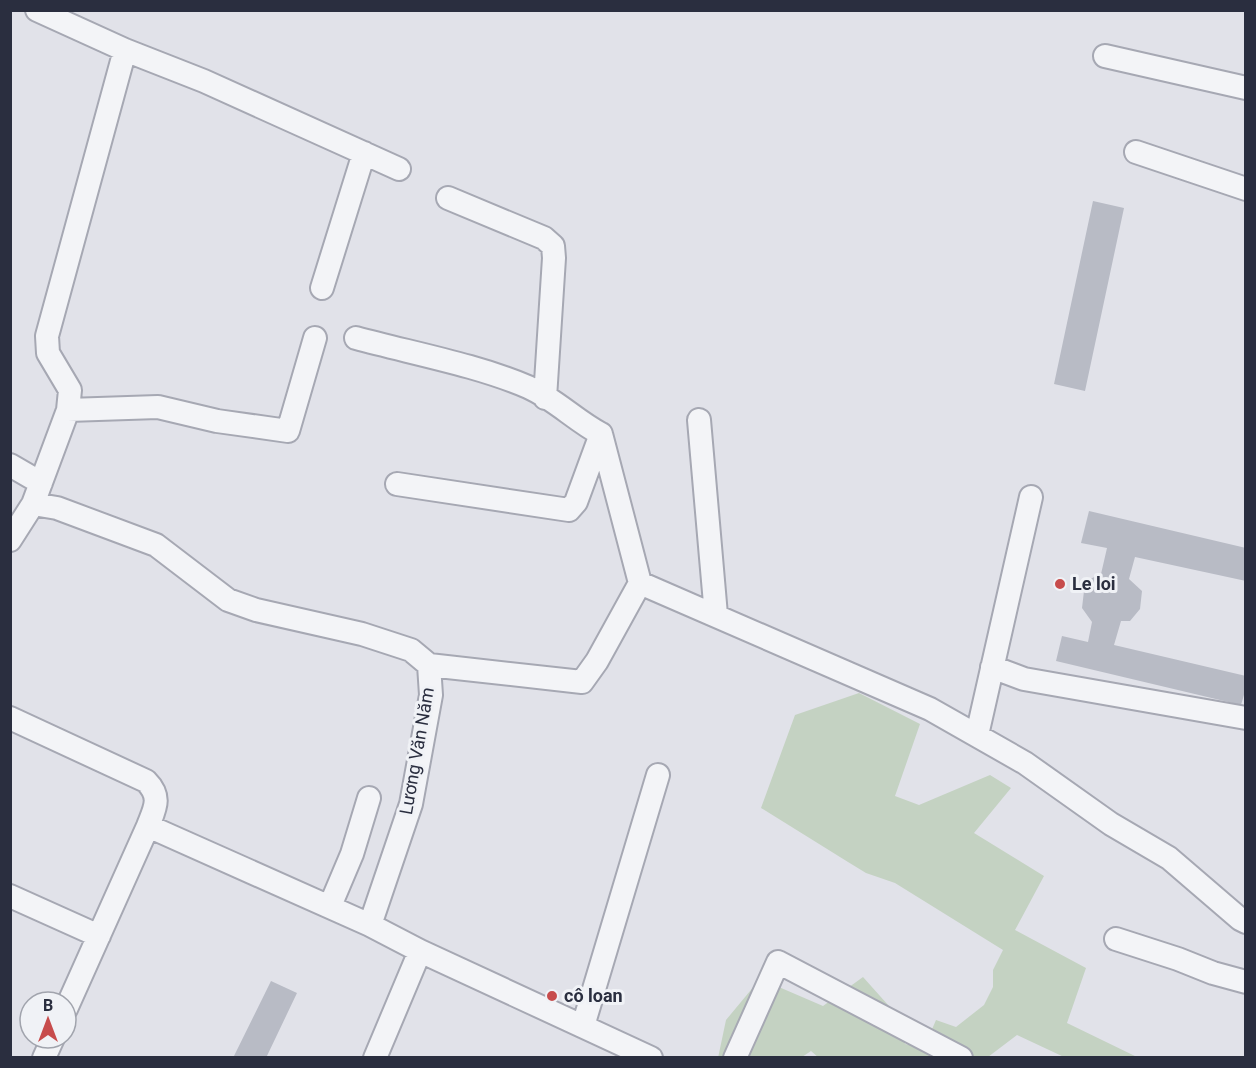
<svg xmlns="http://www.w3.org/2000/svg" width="1256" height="1068" font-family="Roboto,sans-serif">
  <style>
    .green { fill: #c4d2c2 }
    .building { fill: #b8bbc5 }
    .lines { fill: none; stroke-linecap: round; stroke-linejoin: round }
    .minor-casing { stroke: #a6a8b3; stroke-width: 26 }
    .minor { stroke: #f3f4f7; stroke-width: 22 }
    .poi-dot { fill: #c74c4c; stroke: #f0f2f6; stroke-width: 2 }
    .labels { text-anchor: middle; stroke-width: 6; stroke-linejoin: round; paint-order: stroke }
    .poi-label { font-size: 18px; font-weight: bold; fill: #2a2e3f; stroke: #f0f2f6; text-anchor: start }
    .street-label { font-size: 18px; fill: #2a2e3f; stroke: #f0f2f6 }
  </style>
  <rect width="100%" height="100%" fill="#e1e2e9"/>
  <path class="green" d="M 859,693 L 920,724 L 895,796 L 919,805 L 990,775 L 1011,788 L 974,833 L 1044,876 L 1015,930 L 1086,968 L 1067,1023 L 1137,1057 L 1064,1057 L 1017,1035 L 988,1057 L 819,1058 L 811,1051 L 802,1057 L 718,1058 L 726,1020 L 760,979 L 823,1006 L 863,977 L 897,1015 L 905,1044 L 924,1048 L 936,1020 L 956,1027 L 984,1005 L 993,987 L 993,970 L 1003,950 L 895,883 L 866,873 L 848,862 L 761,808 L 795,715 Z"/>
  <path class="building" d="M 1093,201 L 1124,208 L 1085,391 L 1054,384 Z
    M 1089,511 L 1246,548 L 1246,581 L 1135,557 L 1129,579 L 1142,591 L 1140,609 L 1130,621 L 1121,621 L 1114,645 L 1246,676 L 1246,688 L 1241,705 L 1056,661 L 1062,636 L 1088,642 L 1092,622 L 1082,608 L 1084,591 L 1090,579 L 1101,574 L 1107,548 L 1081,543 Z
    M 271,981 L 297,993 L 266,1058 L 233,1058 Z"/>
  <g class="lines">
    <g class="minor-casing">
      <path id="minor" d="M 37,10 L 125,50 L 204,81 L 399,169
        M 1105,56 L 1246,88
        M 1136,152 L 1246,189
        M 448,198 L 544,238 L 553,246 L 554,258 L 545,398
        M 322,288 L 364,153
        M 356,338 C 411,353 477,365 528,387 C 555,399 576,421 601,434 L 640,583 L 930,709 L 1025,763 L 1111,824 L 1169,858 L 1240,919 L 1246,922
        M 68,410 L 158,407 L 217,421 L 288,431 L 315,338
        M 699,420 L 716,615
        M 10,465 L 41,483
        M 397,484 L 569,510 L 576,502 L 601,434
        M 33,504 L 68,410 L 70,390 L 48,353 L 47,336 L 125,50
        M 10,540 L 33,504 L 57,508 L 156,545 L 228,600 L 256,610 L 362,634 L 411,650 L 429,665 L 431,695 L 411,804 L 370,925 L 420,951 L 651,1058
        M 429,665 L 582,682 L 597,661 L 640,583
        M 992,667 L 1024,679 L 1246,718
        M 10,718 L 146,781 C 162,797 155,808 148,826 L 66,1009
        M 977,735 L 1031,497
        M 148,826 L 370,925
        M 10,896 L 99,936
        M 330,906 L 352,854 L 369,798
        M 1116,939 L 1178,959 L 1213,973 L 1246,982
        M 583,1026 L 658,775
        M 44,1058 L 53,1038
        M 375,1058 L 420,951
        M 735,1058 L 778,962 L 961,1058"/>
    </g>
    <use href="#minor" class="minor"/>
  </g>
  <g class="poi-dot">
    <circle cx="1060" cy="584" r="6"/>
    <circle cx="552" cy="996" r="6"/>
  </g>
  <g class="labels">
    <g class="poi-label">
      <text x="1072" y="590">Le loi</text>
      <text x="564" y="1002">cô loan</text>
    </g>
    <g class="street-label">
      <text transform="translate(417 751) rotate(-80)" y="6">Lương Văn Năm</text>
    </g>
  </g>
  <rect width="1256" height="1068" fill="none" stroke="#2a2e3f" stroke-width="24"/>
  <g transform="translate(48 1020)"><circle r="28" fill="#f0f2f6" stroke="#a1a4ad" stroke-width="1.5"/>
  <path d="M0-4.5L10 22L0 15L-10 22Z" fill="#c74c4c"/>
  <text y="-9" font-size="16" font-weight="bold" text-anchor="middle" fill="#2a2e3f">B</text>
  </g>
</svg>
